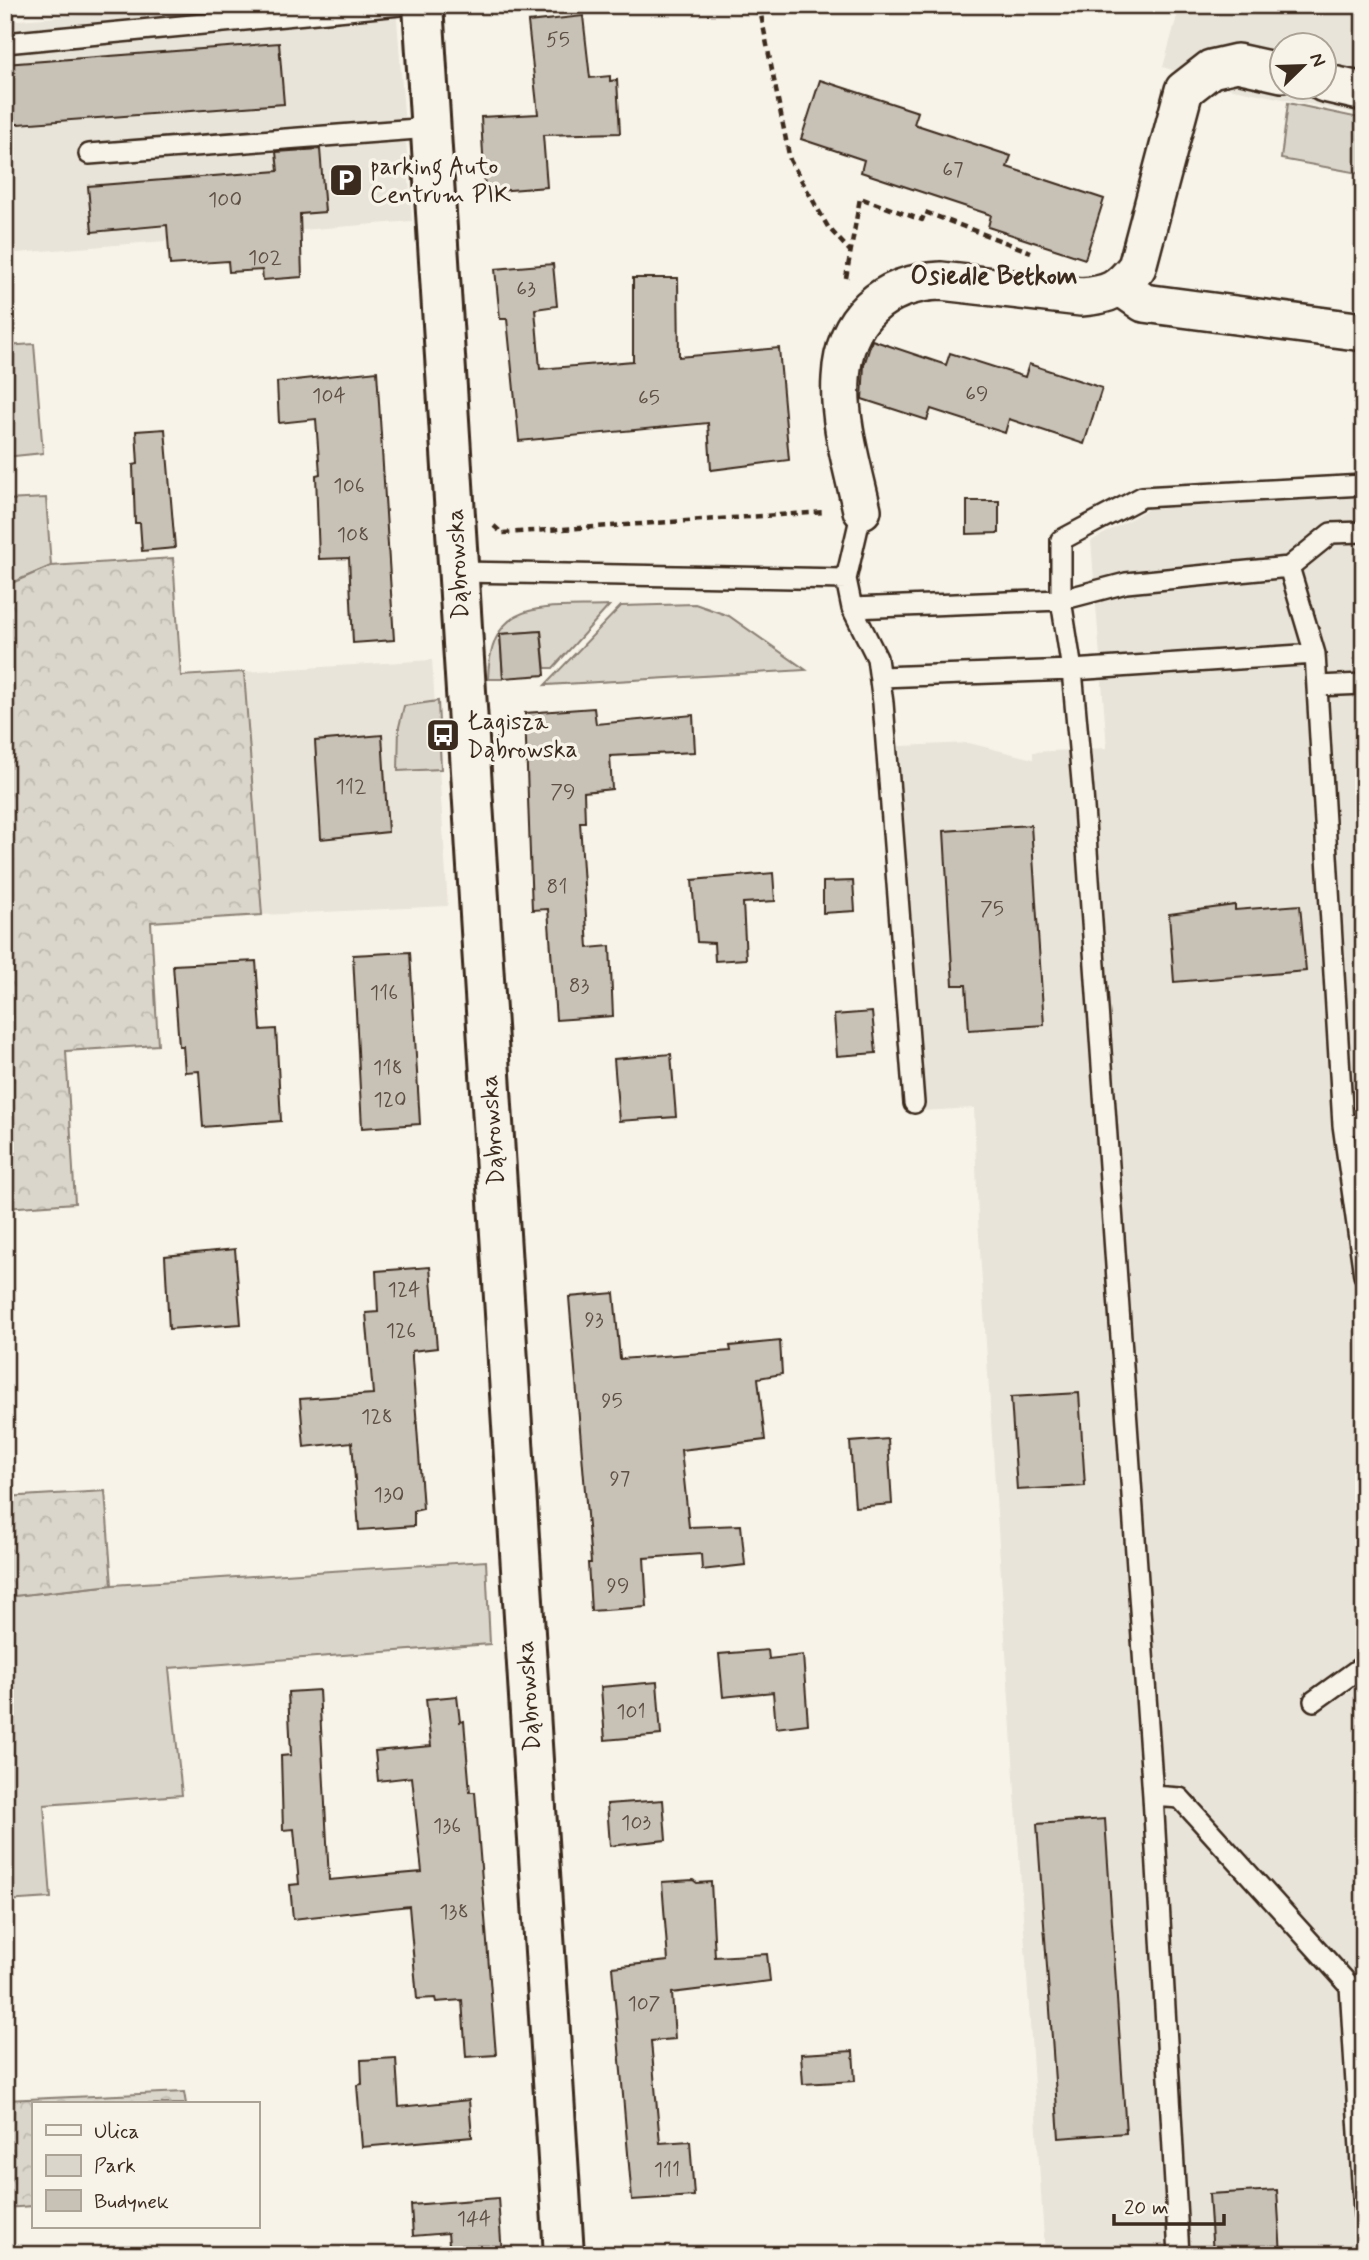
<svg xmlns="http://www.w3.org/2000/svg" width="1369" height="2260" font-family="Mynerve,sans-serif">
  <style>
    .built { fill: #e9e4d9; fill-rule: evenodd }
    .green { fill: #dbd6cb; stroke: #8b8074; stroke-width: 2 }
    .forest { fill: url(#forest-crowns); stroke: #8b8074; stroke-width: 2 }
    .building { fill: #c8c1b6; stroke: #3b2a1e; stroke-width: 2 }
    .lines { fill: none; stroke-linecap: round; stroke-linejoin: round }
    .service-casing { stroke: #3b2a1e; stroke-width: 24 }
    .minor-casing { stroke: #3b2a1e; stroke-width: 42 }
    .tertiary-casing { stroke: #3b2a1e; stroke-width: 44 }
    .path { stroke: #3b2a1e; stroke-width: 4.5; stroke-dasharray: 7 5; stroke-linecap: butt }
    .service { stroke: #f7f3e8; stroke-width: 19 }
    .minor { stroke: #f7f3e8; stroke-width: 37 }
    .tertiary { stroke: #f7f3e8; stroke-width: 38 }
    .labels { text-anchor: middle; stroke-width: 7; stroke-linejoin: round; paint-order: stroke }
    .number-label { font-size: 21px; fill: #5e5044 }
    .poi-label { font-size: 24px; fill: #3b2a1e; stroke: #f7f3e8; text-anchor: start }
    .street-label { font-size: 24px; fill: #3b2a1e; stroke: #f7f3e8 }
    .neighbourhood-label { font-size: 26px; font-weight: bold; fill: #3b2a1e; stroke: #f7f3e8 }
  </style>
  <defs>
    <pattern id="forest-crowns" width="20" height="18" patternUnits="userSpaceOnUse" patternTransform="scale(1.75)"><rect width="20" height="18" fill="#dbd6cb"/><path d="M2 6a3 3 0 1 1 6 0M12 15a3 3 0 1 1 6 0" fill="none" stroke="#bdb8ae"/></pattern>
  </defs>
  <rect width="100%" height="100%" fill="#f7f3e8"/>
  <filter id="ink" filterUnits="userSpaceOnUse"><feTurbulence type="fractalNoise" baseFrequency=".0143" numOctaves="2"/><feDisplacementMap in="SourceGraphic" scale="14" xChannelSelector="R" yChannelSelector="G"/><feConvolveMatrix kernelMatrix="1 2 1 2 8 2 1 2 1" color-interpolation-filters="sRGB"/></filter>
  <g filter="url(#ink)">
    <path class="built" d="M 212,5 L 396,5 L 412,221 L 5,254 L 5,21 Z
      M 1180,5 L 1364,5 L 1364,115 L 1223,87 L 1163,67 ZM 1282,46 L 1324,46 L 1324,88 L 1282,88 Z
      M 1364,497 L 1364,2255 L 1045,2255 L 978,1220 L 974,1108 L 904,1112 L 879,747 L 969,743 L 1033,759 L 1033,752 L 1107,748 L 1091,541 L 1148,509 Z
      M 432,660 L 448,906 L 262,915 L 244,672 Z"/>
    <path class="green" d="M 1288,103 L 1364,119 L 1364,174 L 1281,159 Z
      M 34,344 L 43,453 L 5,457 L 5,346 Z
      M 46,498 L 51,566 L 5,586 L 5,500 Z
      M 695,604 L 729,616 L 806,670 L 545,685 L 621,606 Z
      M 609,606 L 553,668 L 545,668 L 541,631 L 500,634 L 503,679 L 488,679 C 490,595 545,609 609,606 Z
      M 438,701 L 441,769 L 398,771 L 399,727 L 404,706 Z
      M 486,1561 L 490,1644 L 169,1668 L 182,1795 L 44,1805 L 51,1898 L 5,1901 L 5,1597 L 112,1585 Z"/>
    <path class="forest" d="M 173,558 L 181,676 L 244,672 L 262,915 L 151,922 L 158,1045 L 66,1051 L 75,1203 L 5,1208 L 5,586 L 51,566 Z
      M 105,1491 L 112,1585 L 5,1597 L 5,1497 Z
      M 184,2092 L 186,2104 L 33,2104 L 33,2206 L 5,2208 L 5,2100 Z"/>
    <path class="building" d="M 583,16 L 590,78 L 610,76 L 610,81 L 617,80 L 620,133 L 543,135 L 547,187 L 485,192 L 481,117 L 538,114 L 528,22 Z
      M 279,43 L 284,104 L 5,125 L 5,64 Z
      M 820,80 L 918,112 L 914,124 L 1011,156 L 1007,167 L 1104,199 L 1085,259 L 988,227 L 991,215 L 861,172 L 864,160 L 801,139 Z
      M 320,149 L 325,212 L 300,214 L 302,277 L 263,280 L 262,270 L 229,272 L 228,261 L 170,265 L 167,225 L 92,232 L 88,186 L 278,171 L 276,152 Z
      M 553,264 L 557,306 L 535,309 L 540,369 L 633,361 L 633,278 L 678,278 L 679,357 L 779,348 L 789,460 L 711,470 L 708,423 L 519,441 L 507,319 L 500,319 L 495,269 Z
      M 872,340 L 946,365 L 950,353 L 1025,377 L 1029,364 L 1102,388 L 1084,444 L 1009,419 L 1005,433 L 931,409 L 927,420 L 862,399 L 864,365 Z
      M 377,371 L 394,640 L 353,643 L 349,558 L 319,559 L 316,475 L 320,474 L 316,419 L 279,423 L 277,382 Z
      M 165,429 L 175,548 L 142,551 L 140,523 L 135,523 L 133,465 L 138,464 L 136,431 Z
      M 967,501 L 999,501 L 999,533 L 967,534 Z
      M 541,631 L 545,675 L 503,678 L 500,634 Z
      M 594,708 L 596,724 L 693,715 L 695,752 L 610,756 L 612,789 L 584,792 L 585,822 L 580,822 L 588,948 L 610,946 L 613,1016 L 556,1020 L 548,909 L 532,910 L 525,713 Z
      M 382,735 L 388,832 L 321,839 L 315,741 Z
      M 1031,825 L 1044,1025 L 969,1030 L 966,985 L 953,985 L 944,831 Z
      M 773,873 L 775,901 L 743,903 L 746,959 L 715,961 L 714,943 L 697,942 L 692,880 Z
      M 853,881 L 855,911 L 823,913 L 823,882 Z
      M 1235,905 L 1235,910 L 1300,905 L 1306,971 L 1174,982 L 1169,914 Z
      M 410,952 L 420,1124 L 362,1128 L 353,955 Z
      M 256,961 L 261,1030 L 276,1029 L 281,1121 L 203,1127 L 199,1071 L 185,1072 L 183,1046 L 179,1046 L 173,965 Z
      M 872,1012 L 876,1053 L 837,1056 L 834,1015 Z
      M 671,1054 L 676,1117 L 619,1121 L 614,1059 Z
      M 235,1249 L 241,1324 L 169,1329 L 165,1256 Z
      M 430,1267 L 437,1348 L 412,1351 L 412,1359 L 423,1509 L 414,1511 L 414,1526 L 359,1530 L 352,1442 L 304,1447 L 300,1399 L 373,1394 L 366,1313 L 378,1312 L 376,1271 Z
      M 614,1293 L 620,1359 L 731,1351 L 730,1346 L 780,1341 L 782,1374 L 758,1378 L 765,1440 L 681,1450 L 689,1527 L 741,1525 L 745,1565 L 702,1570 L 701,1554 L 644,1558 L 647,1607 L 591,1611 L 588,1563 L 591,1563 L 569,1297 Z
      M 1079,1393 L 1085,1486 L 1017,1490 L 1011,1397 Z
      M 888,1439 L 892,1504 L 855,1507 L 850,1442 Z
      M 768,1650 L 769,1659 L 803,1655 L 808,1724 L 776,1728 L 773,1692 L 723,1697 L 719,1654 Z
      M 657,1682 L 661,1735 L 605,1740 L 601,1687 Z
      M 319,1690 L 329,1880 L 422,1872 L 412,1777 L 378,1781 L 375,1751 L 431,1746 L 426,1699 L 457,1696 L 460,1722 L 464,1721 L 470,1792 L 475,1792 L 496,2055 L 466,2057 L 462,2000 L 436,2002 L 435,1998 L 417,1999 L 409,1906 L 293,1919 L 290,1885 L 299,1884 L 294,1829 L 283,1830 L 281,1756 L 291,1755 L 288,1692 Z
      M 663,1800 L 666,1840 L 610,1846 L 607,1804 Z
      M 1105,1819 L 1126,2133 L 1059,2138 L 1037,1824 Z
      M 693,1880 L 697,1883 L 711,1882 L 715,1957 L 767,1954 L 770,1981 L 672,1993 L 675,2039 L 651,2041 L 660,2143 L 690,2141 L 694,2196 L 632,2200 L 612,1967 L 668,1961 L 662,1882 Z
      M 853,2051 L 855,2081 L 803,2084 L 801,2054 Z
      M 396,2058 L 399,2107 L 469,2100 L 472,2137 L 362,2147 L 357,2085 L 362,2084 L 361,2060 Z
      M 1277,2190 L 1281,2255 L 1213,2255 L 1209,2194 Z
      M 498,2198 L 502,2255 L 450,2255 L 448,2233 L 413,2236 L 411,2205 Z"/>
    <g class="lines">
      <g class="service-casing">
        <path id="service" d="M 5,43 L 400,5
          M 89,154 L 430,128
          M 1364,485 L 1142,497 L 1061,540 L 1061,600 L 1072,670 L 1083,793 L 1153,1796 L 1180,1798 L 1350,1986 L 1364,2214
          M 1364,532 L 1331,533 L 1289,567 L 1315,654 L 1343,1125 L 1364,1275
          M 458,572 L 846,579 L 862,510
          M 846,579 L 852,608 L 877,658 L 883,703 L 914,1103
          M 852,608 L 1061,600 L 1126,583 L 1289,567
          M 880,677 L 1072,670 L 1315,654
          M 1317,686 L 1364,684
          M 1343,1125 L 1364,1124
          M 1314,1701 L 1364,1665
          M 1153,1796 L 1179,2255"/>
      </g>
      <g class="minor-casing">
        <path id="minor" d="M 1324,83 L 1364,92
          M 1121,287 L 1144,303 L 1364,332
          M 862,510 C 853,468 838,422 841,378 C 844,318 883,283 941,281 L 1081,297 C 1110,295 1119,290 1137,267 L 1184,90 L 1211,69 L 1237,63 L 1282,73"/>
      </g>
      <g class="tertiary-casing">
        <path id="tertiary" d="M 423,5 L 564,2255"/>
      </g>
      <path class="path" d="M 759,5 L 790,160 L 828,227 L 850,251
        M 846,278 L 860,198 L 922,220 L 925,212 L 1031,252
        M 494,526 L 502,533 L 825,512"/>
      <use href="#service" class="service"/>
      <use href="#minor" class="minor"/>
      <use href="#tertiary" class="tertiary"/>
    </g>
  </g>
  <defs>
    <g id="parking-square" transform="scale(1.75)"><rect x="-9" y="-9" width="18" height="18" rx="4" fill="#3b2a1e" stroke="#f7f3e8"/><path d="M-3.5-5.5H1a3.5 3.5 0 0 1 0 7H-1V5.5H-3.5ZM-1-3.4V-.6H.8a1.4 1.4 0 0 0 0-2.8Z" fill="#fff"/></g>
    <g id="bus-square" transform="scale(1.75)"><rect x="-9" y="-9" width="18" height="18" rx="4" fill="#3b2a1e" stroke="#f7f3e8"/><path d="M-5-6H5V4H4V6H2V4H-2V6H-4V4H-5ZM-3.5-4V0h7V-4ZM-3.5 1.2v1.5H-2V1.2ZM2 1.2v1.5H3.5V1.2Z" fill="#fff"/></g>
  </defs>
  <g fill-rule="evenodd">
    <use href="#parking-square" x="346" y="180"/>
    <use href="#bus-square" x="443" y="735"/>
  </g>
  <g class="labels">
    <g class="number-label">
      <text x="558" y="46">55</text>
      <text x="953" y="176">67</text>
      <text x="225" y="206">100</text>
      <text x="265" y="264">102</text>
      <text x="526" y="295">63</text>
      <text x="977" y="400">69</text>
      <text x="329" y="402">104</text>
      <text x="649" y="404">65</text>
      <text x="349" y="492">106</text>
      <text x="353" y="541">108</text>
      <text x="351" y="793">112</text>
      <text x="563" y="798">79</text>
      <text x="557" y="893">81</text>
      <text x="992" y="915">75</text>
      <text x="579" y="992">83</text>
      <text x="384" y="999">116</text>
      <text x="388" y="1074">118</text>
      <text x="390" y="1106">120</text>
      <text x="404" y="1296">124</text>
      <text x="594" y="1326">93</text>
      <text x="401" y="1337">126</text>
      <text x="612" y="1407">95</text>
      <text x="377" y="1423">128</text>
      <text x="620" y="1485">97</text>
      <text x="389" y="1501">130</text>
      <text x="618" y="1592">99</text>
      <text x="631" y="1718">101</text>
      <text x="636" y="1829">103</text>
      <text x="447" y="1832">136</text>
      <text x="454" y="1918">138</text>
      <text x="644" y="2010">107</text>
      <text x="667" y="2176">111</text>
      <text x="474" y="2225">144</text>
    </g>
    <g class="poi-label">
      <text x="370" y="174">parking Auto<tspan x="370" dy="28">Centrum PIK</tspan></text>
      <text x="467" y="729">Łagisza<tspan x="467" dy="28">Dąbrowska</tspan></text>
    </g>
    <g class="street-label">
      <text transform="translate(457 564) rotate(-93)" y="8">Dąbrowska</text>
      <text transform="translate(492 1130) rotate(-94)" y="8">Dąbrowska</text>
      <text transform="translate(528 1696) rotate(-94)" y="8">Dąbrowska</text>
    </g>
    <g class="neighbourhood-label">
      <text x="994" y="284">Osiedle Betkom</text>
    </g>
  </g>
  <rect width="1369" height="2260" fill="none" stroke="#f7f3e8" stroke-width="28"/>
  <rect x="14" y="14" width="1341" height="2232" fill="none" stroke="#3b2a1e" stroke-width="2.5" filter="url(#ink)"/>
  <rect x="32" y="2102" width="228" height="126" fill="#f7f3e8" stroke="#aca397" stroke-width="2"/>
  <rect x="46" y="2125" width="35" height="10" fill="#f7f3e8" stroke="#aca397" stroke-width="2"/>
  <text x="94" y="2138" font-size="21" fill="#3b2a1e">Ulica</text>
  <rect x="46" y="2155" width="35" height="21" fill="#dbd6cb" stroke="#aca397" stroke-width="2"/>
  <text x="94" y="2172" font-size="21" fill="#3b2a1e">Park</text>
  <rect x="46" y="2190" width="35" height="21" fill="#c8c1b6" stroke="#aca397" stroke-width="2"/>
  <text x="94" y="2208" font-size="21" fill="#3b2a1e">Budynek</text>
  <g transform="translate(1303 66) rotate(67)"><circle r="33" fill="#f7f3e8" stroke="#aca397" stroke-width="2"/>
  <path d="M0-5L12 26L0 18L-12 26Z" fill="#3b2a1e"/>
  <text y="-10" font-size="19" font-weight="bold" text-anchor="middle" fill="#3b2a1e">N</text>
  </g>
  <path d="M1114 2214v10h110v-10" fill="none" stroke="#3b2a1e" stroke-width="3.5"/>
  <text x="1124" y="2214" font-size="21" fill="#3b2a1e" stroke="#f7f3e8" stroke-width="5" paint-order="stroke">20 m</text>
</svg>
